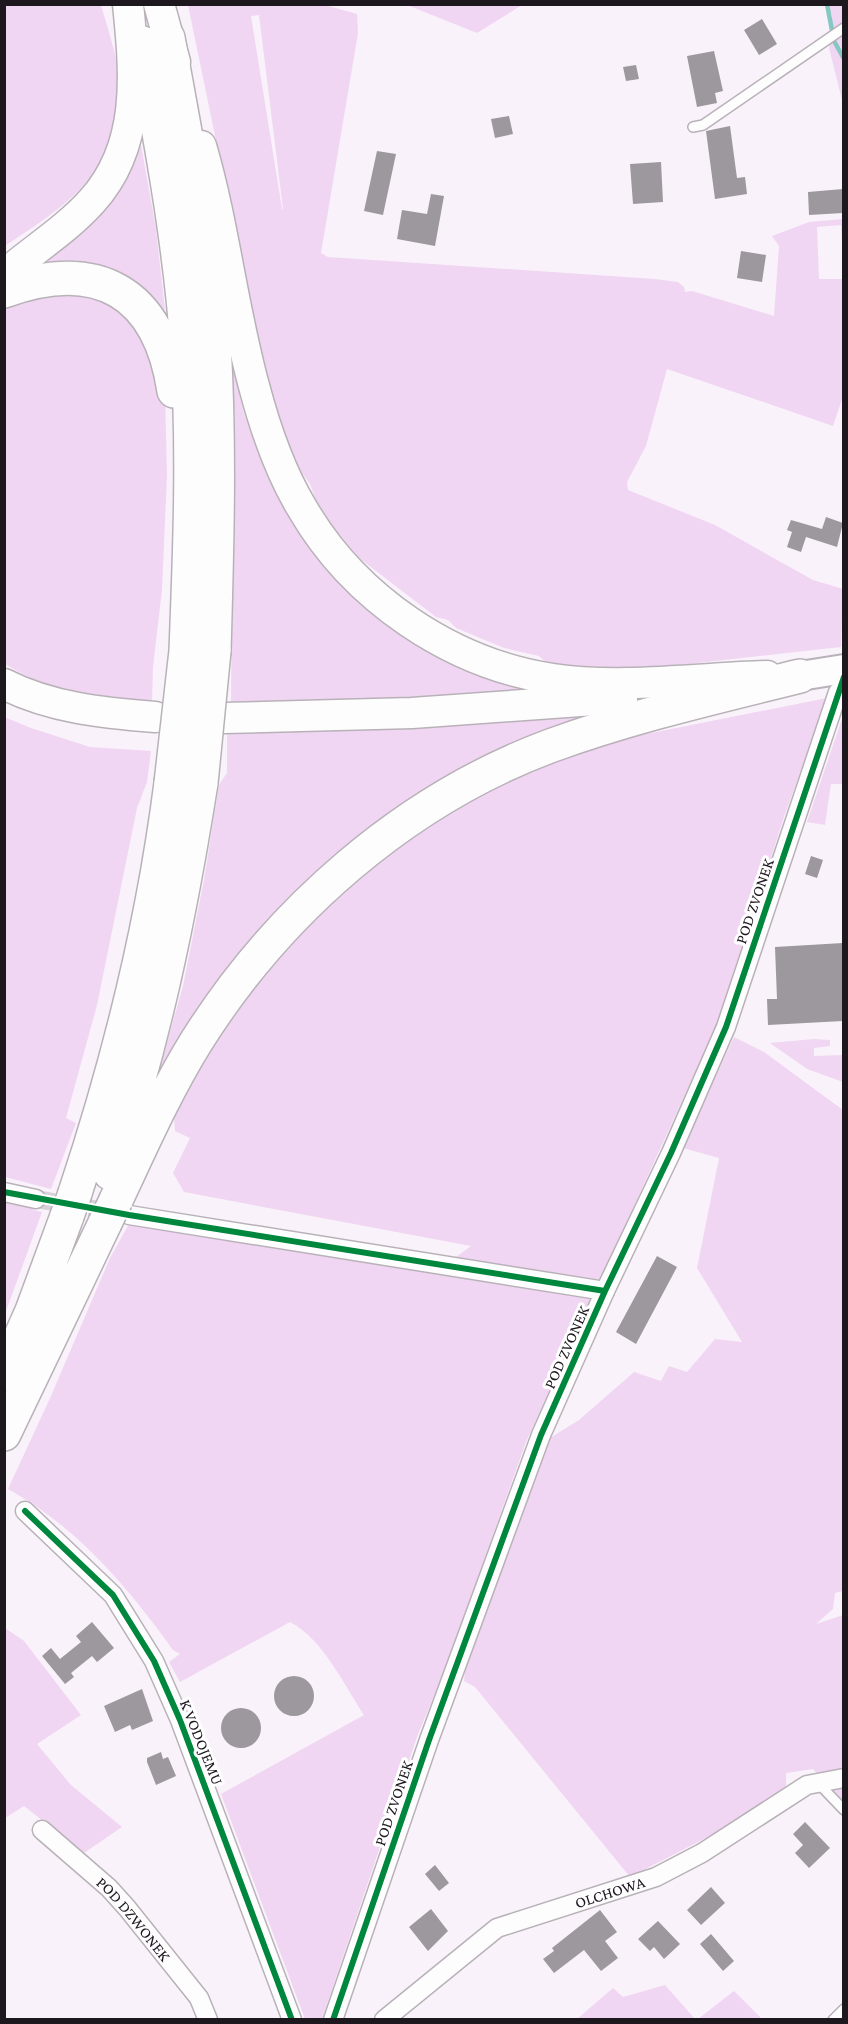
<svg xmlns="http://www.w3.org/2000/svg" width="848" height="2024" font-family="'Crimson Pro',serif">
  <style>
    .green { fill: #f0d6f2; fill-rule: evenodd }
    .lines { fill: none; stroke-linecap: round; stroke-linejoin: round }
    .stream { stroke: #84c8c2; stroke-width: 4.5 }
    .building { fill: #9d979e }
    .minor-tunnel { stroke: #d8d1d9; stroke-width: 18; stroke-dasharray: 18 9; stroke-linecap: butt }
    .service-casing { stroke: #b8b2b8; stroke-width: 12 }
    .minor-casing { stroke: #b8b2b8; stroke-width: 21 }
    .primary-casing { stroke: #b8b2b8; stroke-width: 32 }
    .trunk-casing { stroke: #b8b2b8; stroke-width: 33 }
    .motorway-casing { stroke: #b8b2b8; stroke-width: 36 }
    .service { stroke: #fefdfe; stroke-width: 9 }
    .minor { stroke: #fefdfe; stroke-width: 18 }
    .primary { stroke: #fefdfe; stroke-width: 28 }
    .trunk { stroke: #fefdfe; stroke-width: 30 }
    .motorway { stroke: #fefdfe; stroke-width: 33 }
    .motorway-bridge-casing { stroke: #b8b2b8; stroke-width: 36; stroke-linecap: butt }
    .motorway-bridge { stroke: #fefdfe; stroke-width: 33 }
    .cycleway-casing { stroke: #fff; stroke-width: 10 }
    .cycleway { stroke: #00873e; stroke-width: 6 }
    .labels { text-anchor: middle; stroke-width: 6; stroke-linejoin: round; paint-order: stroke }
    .street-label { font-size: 16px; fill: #1d171e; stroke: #fff }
  </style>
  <rect width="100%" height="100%" fill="#f9f2fa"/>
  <path class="green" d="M 5,5 L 101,5 C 109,33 120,64 121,94 C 122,102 118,112 117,121 C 105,183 53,214 5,246 Z
    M 188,5 L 325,5 L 357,14 L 358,33 L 321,253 L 328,257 L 655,279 L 678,282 L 684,287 L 685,292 L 692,291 L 774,316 L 779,246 L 772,236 L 809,222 L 843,219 L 843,263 L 841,225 L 817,227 L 819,279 L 843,279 L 843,396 L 833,426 L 667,369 L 646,446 L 627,482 L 628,490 L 715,525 L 813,580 L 843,589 L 841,647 L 644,669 L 548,664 L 539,656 L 504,648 L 456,628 L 448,620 L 436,617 L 359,558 L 320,511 L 310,484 L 293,461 L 278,421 L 252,315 ZM 259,15 L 283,209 L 282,209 L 251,16 Z
    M 407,5 L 522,5 L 477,33 Z
    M 828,5 L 843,5 L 843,104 L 829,48 L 832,16 Z
    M 141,145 L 156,229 L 166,319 L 110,270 L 76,260 L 39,262 C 86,227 119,202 141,145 Z
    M 85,287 L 137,318 L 165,393 L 167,475 L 162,590 L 153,667 L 152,701 C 102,696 49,692 5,664 L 5,303 Z
    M 228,344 C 235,371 239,401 249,428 C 298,568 383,644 523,689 L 449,696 L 231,703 L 233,468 Z
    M 827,698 L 784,817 L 720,1018 L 526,1442 L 449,1659 L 417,1737 L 322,2019 L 305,2019 L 221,1794 L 364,1715 C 344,1685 323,1639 290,1622 L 180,1682 L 169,1662 L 180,1654 L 173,1650 C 127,1586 77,1527 8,1489 L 51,1396 L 110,1258 L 130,1222 L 373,1262 L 433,1274 L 471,1246 L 184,1192 L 173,1173 L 190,1138 L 175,1131 L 174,1117 L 180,1102 L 216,1042 L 274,961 L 315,917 L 360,876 L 419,831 L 492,789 L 601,743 Z
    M 595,716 L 295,893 L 241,951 L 215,984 L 155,1085 L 183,986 L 204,880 L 219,785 L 227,773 L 227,734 Z
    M 843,716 L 843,790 L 842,784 L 831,784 L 825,825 L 807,822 Z
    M 4,717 L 31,728 L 90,747 L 151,751 L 147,782 L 137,808 L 97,1005 L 66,1118 L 76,1123 L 51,1189 L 5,1177 Z
    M 734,1037 L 764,1052 L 843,1110 L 843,1591 L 835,1593 L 833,1609 L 816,1624 L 843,1615 L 843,1801 L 813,1769 L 786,1773 L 786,1787 L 729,1826 L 630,1877 L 475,1687 L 464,1681 L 466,1661 L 550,1438 L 579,1420 L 634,1372 L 661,1381 L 669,1366 L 687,1372 L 715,1339 L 742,1342 L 697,1268 L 719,1158 L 683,1148 Z
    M 814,1039 L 830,1040 L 830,1046 L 814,1048 L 814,1056 L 843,1055 L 843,1082 L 807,1069 L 770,1043 Z
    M 5,1201 L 34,1206 L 33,1210 L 42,1212 L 5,1314 Z
    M 5,1628 L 24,1641 L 81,1715 L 37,1744 L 71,1785 L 122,1827 L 84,1853 L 24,1806 L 5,1818 Z
    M 665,1985 L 695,2019 L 577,2019 L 613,1988 L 623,1997 Z
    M 734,1991 L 762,2019 L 698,2019 Z"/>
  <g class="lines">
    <path class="stream" d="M 827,4 L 834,41 L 844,59"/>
  </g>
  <path class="building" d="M 762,19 L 777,44 L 759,55 L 744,30 Z
    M 714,51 L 723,91 L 715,93 L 717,103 L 697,107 L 687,56 Z
    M 636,65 L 639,79 L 626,81 L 623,67 Z
    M 509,116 L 513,134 L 495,138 L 491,119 Z
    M 730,126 L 737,178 L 745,177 L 747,194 L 715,199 L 706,131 Z
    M 377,151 L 396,154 L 383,215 L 364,211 Z
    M 661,162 L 663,202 L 633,204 L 630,164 Z
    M 843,189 L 843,213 L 809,215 L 808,192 Z
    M 431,194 L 444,196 L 435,246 L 397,239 L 402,210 L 427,214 Z
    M 741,251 L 766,255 L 762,282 L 737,278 Z
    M 826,517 L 843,523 L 837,547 L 806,537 L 801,552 L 787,547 L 792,532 L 787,530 L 791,520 L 822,529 Z
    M 811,856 L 823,860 L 817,878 L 805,874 Z
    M 843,943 L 843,1021 L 768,1025 L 767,999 L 777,999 L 775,947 Z
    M 657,1256 L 677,1267 L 636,1344 L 616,1332 Z
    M 92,1622 L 114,1648 L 97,1662 L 92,1656 L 71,1673 L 74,1677 L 65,1684 L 42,1656 L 51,1648 L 60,1659 L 81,1642 L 76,1636 Z
    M274 1696a20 20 0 1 1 40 0a20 20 0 1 1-40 0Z
    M 142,1689 L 153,1721 L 132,1730 L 130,1725 L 115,1732 L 104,1706 Z
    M221 1728a20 20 0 1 1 40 0a20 20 0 1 1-40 0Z
    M 161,1752 L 163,1759 L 168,1757 L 176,1776 L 156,1785 L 147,1762 L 147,1758 Z
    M 805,1822 L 830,1848 L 809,1868 L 795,1853 L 803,1845 L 793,1834 Z
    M 435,1865 L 449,1883 L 439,1891 L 425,1874 Z
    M 711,1887 L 725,1903 L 701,1925 L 687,1910 Z
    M 431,1909 L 448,1931 L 428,1951 L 409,1927 Z
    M 600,1910 L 617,1932 L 605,1941 L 618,1958 L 601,1971 L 584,1950 L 554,1973 L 543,1959 L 554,1951 L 552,1948 Z
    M 658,1921 L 680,1944 L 664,1959 L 654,1947 L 650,1951 L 638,1939 Z
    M 711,1934 L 734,1961 L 723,1971 L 700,1944 Z"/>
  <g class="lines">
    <path class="minor-tunnel" d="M 36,1199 L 116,1213"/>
    <g class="service-casing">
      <path id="service" d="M 693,127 L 703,125 L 844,28
        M 819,1784 L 844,1810
        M 833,2020 L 844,2009"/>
    </g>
    <g class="minor-casing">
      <g id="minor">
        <path d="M 4,1192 L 36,1199"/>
        <path d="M 129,1215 L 605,1291"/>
        <path d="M 25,1511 L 113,1595 L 154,1661 L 180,1720 L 292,2020"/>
        <path id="s1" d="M 42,1830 L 109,1888 L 127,1908 L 199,1998 L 208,2020"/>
        <path d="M 333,2020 L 429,1740 L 541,1435 L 605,1291 L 671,1153 L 726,1027 L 838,692"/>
        <path id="s2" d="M 384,2020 L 497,1928 L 656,1877 L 702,1853 L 807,1785 L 844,1778"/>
      </g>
    </g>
    <g class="primary-casing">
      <path id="primary" d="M 800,676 L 844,669"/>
    </g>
    <g class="trunk-casing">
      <path id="trunk" d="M 159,4 L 175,62
        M 201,146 C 224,224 232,306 254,386 C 265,428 279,470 302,508 C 354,598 451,664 553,679 C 618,689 701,678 767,676
        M 4,275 C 33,250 67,229 92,201 C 142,146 135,73 128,4
        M 4,684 C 51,708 104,713 155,717
        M 224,718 L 412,713 L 622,698"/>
    </g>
    <g class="motorway-casing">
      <path id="motorway" d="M 168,38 C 186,139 207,240 214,343 C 220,445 217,548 214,651
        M 143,43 C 161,143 180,243 187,345 C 194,447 190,549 186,651
        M 4,291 C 98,257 159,292 174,391
        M 110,1173 C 153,1046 180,916 201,783
        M 75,1193 C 120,1058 153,924 171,783
        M 116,1200 C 141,1147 165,1092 196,1042 C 278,911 405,800 550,746 C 632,716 716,697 800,676
        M 4,1374 L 32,1311 L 67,1216
        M 4,1434 L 105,1223"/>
    </g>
    <use href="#service" class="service"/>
    <use href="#minor" class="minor"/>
    <use href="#primary" class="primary"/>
    <use href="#trunk" class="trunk"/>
    <use href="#motorway" class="motorway"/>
    <g class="motorway-bridge-casing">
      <path id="motorway-bridge" d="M 171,783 L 186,651
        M 201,783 L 214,651
        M 67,1216 L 75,1193
        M 105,1223 L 116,1200"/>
    </g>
    <use href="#motorway-bridge" class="motorway-bridge"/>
    <g class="cycleway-casing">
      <path id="cycleway" d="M 4,1192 L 129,1215 L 605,1291
        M 25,1511 L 113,1595 L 154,1661 L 180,1720 L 292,2020
        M 333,2020 L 429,1740 L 541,1435 L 605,1291 L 671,1153 L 726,1027 L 844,677"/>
    </g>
    <use href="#cycleway" class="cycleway"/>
  </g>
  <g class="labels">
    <g class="street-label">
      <text transform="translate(754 901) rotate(-71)" y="6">POD ZVONEK</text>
      <text transform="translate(566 1347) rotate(-66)" y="6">POD ZVONEK</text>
      <text transform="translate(202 1742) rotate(68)" y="6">K VODOJEMU</text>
      <text transform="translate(393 1803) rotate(-71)" y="6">POD ZVONEK</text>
      <text dy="6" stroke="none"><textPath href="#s2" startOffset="264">OLCHOWA</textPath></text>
      <text dy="6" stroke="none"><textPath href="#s1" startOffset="128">POD DZWONEK</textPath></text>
    </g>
  </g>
  <rect width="848" height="2024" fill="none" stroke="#1d171e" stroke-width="12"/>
</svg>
